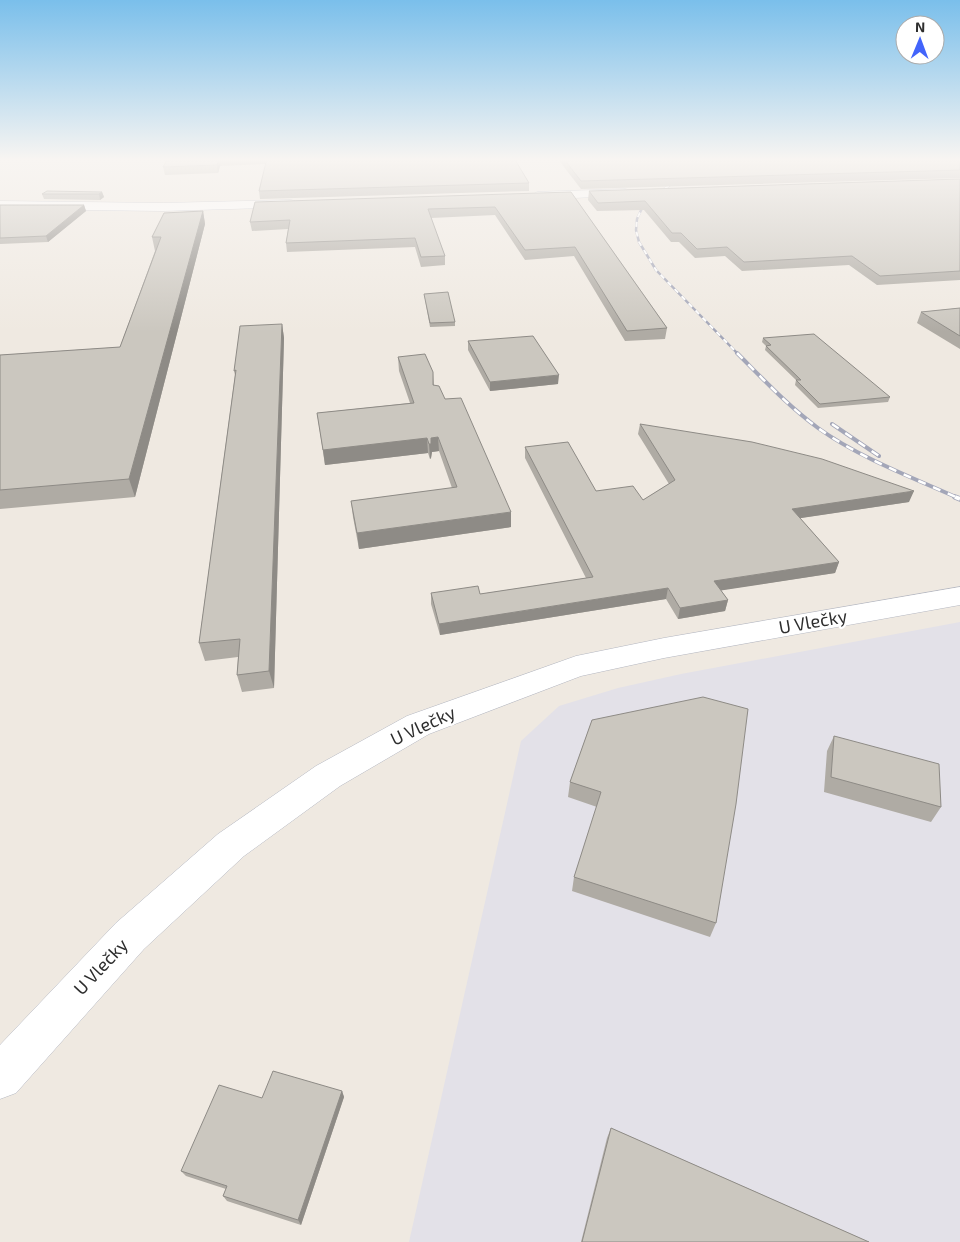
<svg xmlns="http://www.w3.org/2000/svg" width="960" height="1242" font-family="'Exo 2',sans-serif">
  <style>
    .industrial { fill: #e3e1e8 }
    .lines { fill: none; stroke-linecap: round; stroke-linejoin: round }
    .minor-casing { stroke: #b4b7c1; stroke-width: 1 }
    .minor { fill: #fff; fill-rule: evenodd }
    .rail-far2-casing { stroke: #a3a6b8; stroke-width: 2.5 }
    .rail-far1-casing { stroke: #a3a6b8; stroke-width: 4 }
    .rail-casing { stroke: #a3a6b8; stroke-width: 5.5 }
    .rail-far2 { stroke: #fff; stroke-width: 2; stroke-dasharray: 5; stroke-linecap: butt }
    .rail-far1 { stroke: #fff; stroke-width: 2.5; stroke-dasharray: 8; stroke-linecap: butt }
    .rail { stroke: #fff; stroke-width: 4; stroke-dasharray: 11; stroke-linecap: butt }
    .wall { fill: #afaba4 }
    .shaded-wall { fill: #8e8b86 }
    .building { fill: #cbc7bf; stroke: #8e8b86 }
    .labels { text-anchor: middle; stroke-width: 4.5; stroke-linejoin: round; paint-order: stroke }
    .street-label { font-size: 18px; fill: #2e2e2e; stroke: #fff }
  </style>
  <rect width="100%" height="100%" fill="#efe9e1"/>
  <path class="industrial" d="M 960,622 L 960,1242 L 409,1242 L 521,741 L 559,706 L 618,688 L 681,674 Z"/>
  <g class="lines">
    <g class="minor-casing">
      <path id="minor" d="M 626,189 L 630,191 L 632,193 L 630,195 L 537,200 L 531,196 L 537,192 Z
        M 291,200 L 295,201 L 297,204 L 295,207 L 163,211 L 0,209 L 0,201 L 163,203 Z
        M 960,587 L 960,605 L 664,658 L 581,676 L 429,734 L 340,786 L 244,856 L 144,949 L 16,1093 L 0,1099 L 0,1045 L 116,923 L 218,834 L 316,766 L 407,716 L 576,656 L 664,638 Z"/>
    </g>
    <use href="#minor" class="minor"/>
    <g class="rail-far2-casing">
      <path id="rail-far2" d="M 677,180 L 650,199 L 642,208 L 637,219 L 636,230 L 639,242 L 656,270 L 738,354"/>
    </g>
    <g class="rail-far1-casing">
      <path id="rail-far1" d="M 737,353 C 763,379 788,406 818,428 C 860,458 911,477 958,498
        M 832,424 L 879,456"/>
    </g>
    <g class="rail-casing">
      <path id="rail" d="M 955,497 L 960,499"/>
    </g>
    <use href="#rail-far2" class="rail-far2"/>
    <use href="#rail-far1" class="rail-far1"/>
    <use href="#rail" class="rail"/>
  </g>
  <path class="wall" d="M 168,158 L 514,158 L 529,183 L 529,191 L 260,199 L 259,191 L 266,164 L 220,166 L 218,173 L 165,175 L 163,167 Z
    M 557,158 L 960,158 L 960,178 L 581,189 Z
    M 960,179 L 960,280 L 877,285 L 849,265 L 742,271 L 725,256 L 695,258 L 679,242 L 671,242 L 644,210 L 597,211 L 588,200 L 589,191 Z
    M 102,192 L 104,197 L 100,200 L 44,199 L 42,194 Z
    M 571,192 L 667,328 L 665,339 L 625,341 L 574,256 L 525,260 L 495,215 L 431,218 L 445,256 L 445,265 L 421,267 L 415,247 L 287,252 L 286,243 L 288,229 L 252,231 L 250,222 Z
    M 0,205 L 84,205 L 86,211 L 48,242 L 0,244 Z
    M 203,211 L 205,224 L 135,497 L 0,509 L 0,355 L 120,347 L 155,251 L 152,237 Z
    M 424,294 L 455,322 L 455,326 L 430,327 Z
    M 960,308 L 960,349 L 917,323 L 921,312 Z
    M 282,324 L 284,338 L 274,688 L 242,692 L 237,675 L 238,657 L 205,661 L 199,643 L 235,375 L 234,371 Z
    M 763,338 L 890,397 L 888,402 L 818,408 L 795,385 L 796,380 L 765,350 L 766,346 L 762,342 Z
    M 468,341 L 558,384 L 490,391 L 468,350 Z
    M 398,357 L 433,372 L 434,385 L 445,399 L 511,512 L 511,527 L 359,549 L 353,517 L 351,501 L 452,488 L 439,451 L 432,452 L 431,458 L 430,459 L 428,453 L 325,465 L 317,413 L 410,403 L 399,371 Z
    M 640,424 L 909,502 L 800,518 L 839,562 L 835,573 L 721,590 L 728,600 L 725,611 L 678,619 L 666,599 L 440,635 L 431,604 L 431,593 L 480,594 L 586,578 L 525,458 L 525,447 L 596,491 L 643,500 L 669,484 L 638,434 Z
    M 592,720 L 716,923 L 710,937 L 572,891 L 574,877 L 597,807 L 568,797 L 570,782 Z
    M 834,736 L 941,807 L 931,822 L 824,792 L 827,751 Z
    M 342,1091 L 344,1097 L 301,1225 L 227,1201 L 223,1196 L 226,1189 L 186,1176 L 181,1171 L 262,1098 Z
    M 611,1128 L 869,1242 L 581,1242 L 607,1138 Z"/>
  <path class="shaded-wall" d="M 219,158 L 220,166 L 218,173 L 217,165 Z
    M 102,192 L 104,197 L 100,200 L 99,194 Z
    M 84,205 L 86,211 L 48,242 L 46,236 Z
    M 203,211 L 205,224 L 135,497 L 129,479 Z
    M 282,324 L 284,338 L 274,688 L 269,671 Z
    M 559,375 L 558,384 L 490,391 L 490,382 Z
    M 438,437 L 439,451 L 432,452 L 431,458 L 430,459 L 429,444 L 431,438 Z
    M 427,438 L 428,453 L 325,465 L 323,450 Z
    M 914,491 L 909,502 L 788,520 L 792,509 Z
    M 511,512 L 511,527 L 359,549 L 357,533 Z
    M 839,562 L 835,573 L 711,592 L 714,581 Z
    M 668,588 L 666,599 L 440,635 L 439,624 Z
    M 728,600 L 725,611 L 678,619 L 680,608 Z
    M 342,1091 L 344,1097 L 301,1225 L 298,1220 Z"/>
  <path class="building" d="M 168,158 L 241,158 L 219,158 L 217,165 L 163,167 Z
    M 267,158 L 514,158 L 529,183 L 259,191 Z
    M 563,158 L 960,158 L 960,170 L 581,181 Z
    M 960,179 L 960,271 L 880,276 L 852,256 L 744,262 L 727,247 L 697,249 L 681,233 L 672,233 L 645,201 L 598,203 L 589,191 Z
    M 47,191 L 102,192 L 99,194 L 42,194 Z
    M 571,192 L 667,328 L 627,331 L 575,247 L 525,250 L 495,207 L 428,209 L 445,256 L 421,257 L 415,238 L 286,243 L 290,220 L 250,222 L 255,202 Z
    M 0,205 L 84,205 L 46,236 L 0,238 Z
    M 203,211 L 129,479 L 0,490 L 0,355 L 120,347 L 161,237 L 152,237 L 164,213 Z
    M 448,292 L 455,322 L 430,323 L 424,294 Z
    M 960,308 L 960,336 L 921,312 Z
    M 282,324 L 269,671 L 237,675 L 240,639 L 199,643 L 236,370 L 234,371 L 240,326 Z
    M 814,334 L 890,397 L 820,404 L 796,380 L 801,380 L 766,346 L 771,345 L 763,338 Z
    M 533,336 L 559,375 L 490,382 L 468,341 Z
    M 425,354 L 433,372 L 433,385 L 439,386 L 445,399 L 461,398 L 511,512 L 357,533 L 351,501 L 457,487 L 438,437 L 431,438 L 431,444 L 429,444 L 427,438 L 323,450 L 317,413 L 414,403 L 398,357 Z
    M 640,424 L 752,442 L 822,459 L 914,491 L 792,509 L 839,562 L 714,581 L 728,600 L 680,608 L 668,588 L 439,624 L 431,593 L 478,586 L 480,594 L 593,577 L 525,447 L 568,442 L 596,491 L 633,486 L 643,500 L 675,480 Z
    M 703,697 L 748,709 L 736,804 L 716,923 L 574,877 L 601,792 L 570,782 L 592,720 Z
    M 834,736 L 939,764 L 941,807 L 831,777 Z
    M 273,1071 L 342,1091 L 298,1220 L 223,1196 L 227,1186 L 181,1171 L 219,1085 L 262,1098 Z
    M 611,1128 L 869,1242 L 582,1242 Z"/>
  <linearGradient id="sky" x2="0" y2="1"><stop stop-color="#7abfeb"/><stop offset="0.48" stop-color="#f8f5f2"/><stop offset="1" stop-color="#f8f5f2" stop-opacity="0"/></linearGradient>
  <rect width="960" height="332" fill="url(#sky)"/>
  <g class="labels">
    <g class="street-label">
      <text transform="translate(813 622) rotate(-10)" y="6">U Vlečky</text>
      <text transform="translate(423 726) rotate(-25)" y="6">U Vlečky</text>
      <text transform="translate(101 967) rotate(-47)" y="6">U Vlečky</text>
    </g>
  </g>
  <g transform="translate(920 40) rotate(1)"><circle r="24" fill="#ffffff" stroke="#ababab"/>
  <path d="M0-4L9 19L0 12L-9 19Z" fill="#4264fb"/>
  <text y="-8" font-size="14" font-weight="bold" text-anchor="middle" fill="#2e2e2e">N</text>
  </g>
</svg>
